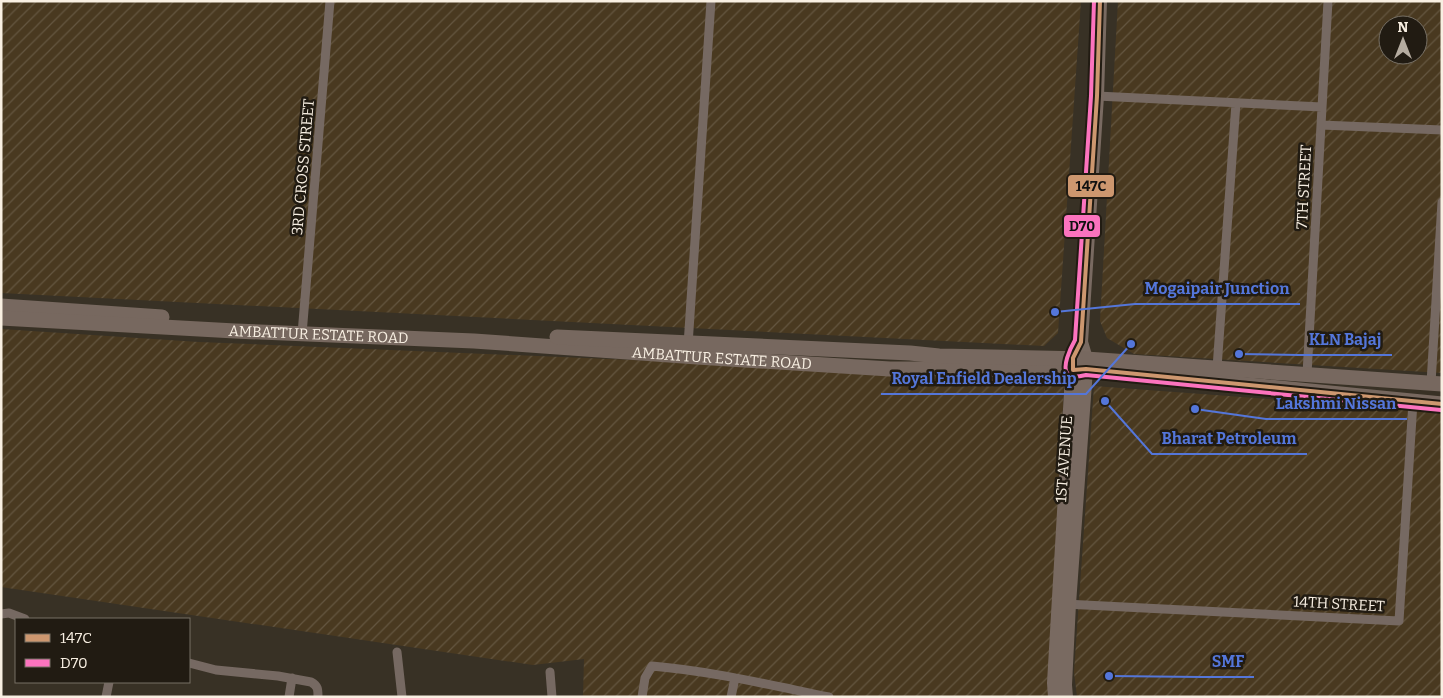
<svg xmlns="http://www.w3.org/2000/svg" width="1443" height="698" font-family="Bitter,serif">
  <style>
    .industrial { fill: url(#industrial-furrows); fill-rule: evenodd }
    .lines { fill: none; stroke-linecap: round; stroke-linejoin: round }
    .minor { stroke: #766962; stroke-width: 9 }
    .secondary { stroke: #796a61; stroke-width: 14 }
    .primary { stroke: #77685f; stroke-width: 15 }
    .bus-1-casing { stroke: #211b12; stroke-width: 8 }
    .bus-2-casing { stroke: #211b12; stroke-width: 8 }
    .bus-1 { stroke: #cd976f; stroke-width: 4 }
    .bus-2 { stroke: #fc73be; stroke-width: 4 }
    .labels { text-anchor: middle; stroke-width: 5; stroke-linejoin: round; paint-order: stroke }
    .street-label { font-size: 15px; fill: #f8efe2; stroke: #211b12 }
    .leader { fill: none; stroke: #5476da; stroke-width: 2 }
    .callout-dot { fill: #5476da; stroke: #211b12; stroke-width: 2 }
    .callout-label { font-size: 16px; text-anchor: middle; font-weight: bold; fill: #5476da; stroke: #211b12; stroke-width: 5; stroke-linejoin: round; paint-order: stroke }
    .line-badge { stroke: #211b12; stroke-width: 2 }
    .pale-badge-label { font-size: 14px; text-anchor: middle; font-weight: bold; fill: #111 }
  </style>
  <defs>
    <pattern id="industrial-furrows" width="10" height="10" patternUnits="userSpaceOnUse" patternTransform="scale(1.25)"><rect width="10" height="10" fill="#493920"/><path d="M-1 1l2-2M0 10L10 0M9 11l2-2" fill="none" stroke="#645640"/></pattern>
  </defs>
  <rect width="100%" height="100%" fill="#383125"/>
  <path class="industrial" d="M 1,1 L 1081,1 L 1058,333 L 1044,346 L 1,293 Z
    M 1118,1 L 1442,1 L 1442,373 L 1134,354 L 1107,338 L 1100,321 ZM 1388,25 L 1418,25 L 1418,55 L 1388,55 Z
    M 1,329 L 199,342 L 897,371 L 1064,385 L 1049,686 L 1050,697 L 583,697 L 584,659 L 533,665 L 1,587 Z
    M 1094,386 L 1442,412 L 1442,697 L 1077,697 L 1074,672 Z"/>
  <g class="lines">
    <path class="minor" d="M 1097,96 L 1322,107
      M 1321,125 L 1442,130
      M 302,334 L 330,1
      M 688,345 L 711,1
      M 1217,368 L 1236,103
      M 1307,374 L 1328,1
      M 1431,383 L 1442,202
      M 1065,604 L 1399,621 L 1413,402
      M 1,614 L 9,613 L 25,619
      M 397,652 L 402,697
      M 189,663 L 216,670 L 278,676 L 311,682 C 318,686 318,689 318,697
      M 550,672 L 552,697
      M 106,697 L 109,682
      M 289,697 L 292,678
      M 642,697 L 645,678 L 652,666 C 711,671 770,685 829,697
      M 731,697 L 735,678"/>
    <path class="secondary" d="M 1055,697 L 1054,683 L 1073,358
      M 1066,697 L 1065,685 L 1069,604 L 1086,369 L 1086,359 L 1081,342 L 1097,96 L 1100,1"/>
    <g class="primary">
      <path d="M 1,306 L 162,317"/>
      <path id="s1" d="M 1,318 L 235,331 L 474,341 L 697,357 L 890,369 L 1086,369 L 1442,404"/>
      <path d="M 557,337 L 910,353 L 939,356 L 1086,359 L 1442,384"/>
    </g>
    <g class="bus-1-casing">
      <path id="bus-1" d="M 1100,1 L 1097,96 L 1081,342 L 1073,358 L 1073,370 L 1086,369 L 1442,404"/>
    </g>
    <g class="bus-2-casing">
      <path id="bus-2" d="M 1094,1 L 1091,96 L 1075,340 C 1071,347 1060,369 1069,375 C 1073,378 1081,376 1086,375 L 1441,410"/>
    </g>
    <use href="#bus-1" class="bus-1"/>
    <use href="#bus-2" class="bus-2"/>
  </g>
  <g class="labels">
    <g class="street-label">
      <text transform="translate(303 167) rotate(-85)" y="5">3RD CROSS STREET</text>
      <text transform="translate(1304 187) rotate(-87)" y="5">7TH STREET</text>
      <text dy="5" stroke="none"><textPath href="#s1" startOffset="318">AMBATTUR ESTATE ROAD</textPath></text>
      <text dy="5" stroke="none"><textPath href="#s1" startOffset="722">AMBATTUR ESTATE ROAD</textPath></text>
      <text transform="translate(1064 459) rotate(-86)" y="5">1ST AVENUE</text>
      <text transform="translate(1339 604) rotate(3)" y="5">14TH STREET</text>
    </g>
  </g>
  <path class="leader" d="M1055 312L1135 304H1300M1239 354L1299 355H1392M1131 344L1086 394H881M1195 409L1266 419H1407M1105 401L1152 454H1307M1109 676L1202 677H1254"/>
  <g class="callout-dot">
    <circle cx="1055" cy="312" r="5"/>
    <circle cx="1239" cy="354" r="5"/>
    <circle cx="1131" cy="344" r="5"/>
    <circle cx="1195" cy="409" r="5"/>
    <circle cx="1105" cy="401" r="5"/>
    <circle cx="1109" cy="676" r="5"/>
  </g>
  <g class="callout-label">
    <text x="1217" y="294">Mogaipair Junction</text>
    <text x="1345" y="345">KLN Bajaj</text>
    <text x="984" y="384">Royal Enfield Dealership</text>
    <text x="1336" y="409">Lakshmi Nissan</text>
    <text x="1229" y="444">Bharat Petroleum</text>
    <text x="1228" y="667">SMF</text>
  </g>
  <g class="line-badge">
    <rect x="1067" y="174" width="48" height="24" rx="5" fill="#cd976f"/>
    <rect x="1063" y="214" width="38" height="24" rx="5" fill="#fc73be"/>
  </g>
  <g class="pale-badge-label">
    <text x="1091" y="191">147C</text>
    <text x="1082" y="231">D70</text>
  </g>
  <rect width="1443" height="698" fill="none" stroke="#f8efe2" stroke-width="5"/>
  <rect x="15" y="618" width="175" height="65" fill="#211b12" stroke="#777065"/>
  <rect x="25" y="634" width="25" height="8" fill="#cd976f" stroke="#777065"/>
  <text x="60" y="643" font-size="15" fill="#f8efe2">147C</text>
  <rect x="25" y="659" width="25" height="8" fill="#fc73be" stroke="#777065"/>
  <text x="60" y="668" font-size="15" fill="#f8efe2">D70</text>
  <g transform="translate(1403 40)"><circle r="24" fill="#211b12" stroke="#777065"/>
  <path d="M0-4L9 19L0 12L-9 19Z" fill="#b5aca0"/>
  <text y="-8" font-size="14" font-weight="bold" text-anchor="middle" fill="#f8efe2">N</text>
  </g>
</svg>
